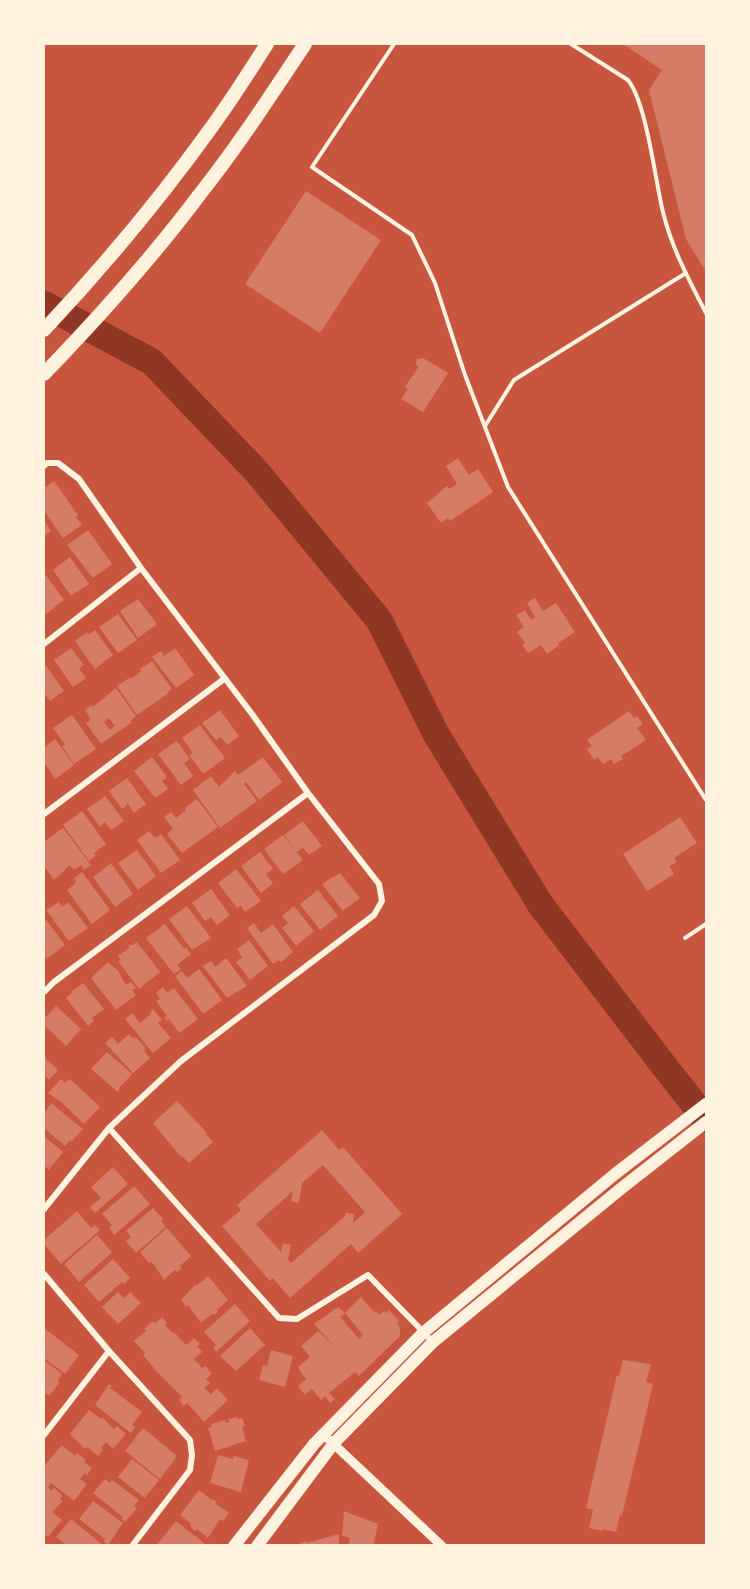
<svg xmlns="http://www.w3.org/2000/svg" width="750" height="1589" font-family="Karla,sans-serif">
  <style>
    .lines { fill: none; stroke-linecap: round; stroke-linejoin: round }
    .river { stroke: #8f3625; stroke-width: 27 }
    .building { fill: #d67c66; fill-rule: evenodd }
    .service { stroke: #fff3e0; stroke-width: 4 }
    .minor { stroke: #fff3e0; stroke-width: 6 }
    .tertiary { stroke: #fff3e0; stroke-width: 9 }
    .primary { stroke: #fff3e0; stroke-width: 12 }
    .motorway { stroke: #fff3e0; stroke-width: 14 }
  </style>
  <rect width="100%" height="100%" fill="#c8553d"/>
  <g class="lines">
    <path class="river" d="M 44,304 L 152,362 L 257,472 L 379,620 L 436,734 L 540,904 L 668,1071 L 706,1119"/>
  </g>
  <path class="building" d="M 623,44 L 706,44 L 706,272 L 686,239 L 649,90 L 662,70 Z
    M 306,191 L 381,240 L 320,333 L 245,284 Z
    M 423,358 L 448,373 L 423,412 L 401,399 L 408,389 L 405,387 L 419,366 L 416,365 L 417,359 Z
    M 458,458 L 469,475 L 478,469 L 493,492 L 450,521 L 448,518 L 441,523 L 427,503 L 447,486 L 449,489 L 457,484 L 446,466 Z
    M 54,481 L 78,515 L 76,517 L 82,525 L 63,538 L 44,511 L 44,488 Z
    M 44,520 L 51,531 L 44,536 Z
    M 88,530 L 112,564 L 93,578 L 67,545 Z
    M 70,557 L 89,584 L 71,596 L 53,570 Z
    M 45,574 L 64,600 L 46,614 L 44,610 L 44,575 Z
    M 535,598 L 543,611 L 556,603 L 575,632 L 558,643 L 559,645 L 547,654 L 541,645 L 528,653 L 522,645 L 525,643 L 517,632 L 524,627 L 516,615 L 525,610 L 531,620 L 535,617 L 527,603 Z
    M 138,599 L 157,624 L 138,638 L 120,611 Z
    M 118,614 L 137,640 L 118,653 L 99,627 Z
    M 95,630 L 113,655 L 95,669 L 75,641 L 87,632 L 89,635 Z
    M 71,648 L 84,665 L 79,669 L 86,678 L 73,687 L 54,660 Z
    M 175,648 L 194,675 L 176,688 L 152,657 L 161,651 L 164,656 Z
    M 152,661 L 172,689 L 168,692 L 169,693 L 137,715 L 117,686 L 129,678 L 130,679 L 137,675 L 141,671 L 140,669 Z
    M 46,666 L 64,691 L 50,701 L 44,693 L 44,668 Z
    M 116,688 L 136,716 L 131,720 L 132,722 L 101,744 L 86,723 L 91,720 L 85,710 L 92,705 L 93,707 ZM 109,718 L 115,726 L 110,730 L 104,722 Z
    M 220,710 L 239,736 L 227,745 L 221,737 L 216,740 L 202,723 Z
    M 629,711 L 634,718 L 637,716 L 643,724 L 637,728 L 646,740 L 621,756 L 623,759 L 614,764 L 611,759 L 603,764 L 598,757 L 594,760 L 587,749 L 592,746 L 587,740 Z
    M 72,715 L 96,749 L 74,764 L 62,746 L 65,745 L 53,728 Z
    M 200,725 L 225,758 L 203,774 L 189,755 L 193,753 L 182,738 Z
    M 55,739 L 74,765 L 55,779 L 44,762 L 44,748 Z
    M 177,741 L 190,759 L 184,763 L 193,776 L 181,785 L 158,754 Z
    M 152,757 L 167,777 L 162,781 L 168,789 L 155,798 L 134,771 Z
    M 263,757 L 282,782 L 259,800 L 246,782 L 244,784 L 257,801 L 220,828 L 193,790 L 211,776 L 219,787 L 235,771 L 238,775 Z
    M 127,778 L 146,804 L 134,813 L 128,804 L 122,809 L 109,791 Z
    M 105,796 L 124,821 L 111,830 L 105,822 L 100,827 L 87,809 Z
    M 197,799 L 218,827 L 182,853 L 167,834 L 173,829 L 164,817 L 171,812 L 176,818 L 186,810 L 185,808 Z
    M 82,811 L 106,844 L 94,853 L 96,855 L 89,861 L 63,825 Z
    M 680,817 L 697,843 L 674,858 L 677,862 L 669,866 L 674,874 L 647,891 L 623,854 Z
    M 303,821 L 322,846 L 309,855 L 303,848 L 297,852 L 284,835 Z
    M 63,828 L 91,865 L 84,870 L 81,865 L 74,870 L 70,865 L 54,880 L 45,867 L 44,869 L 44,842 Z
    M 149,831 L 155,838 L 161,834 L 180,860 L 161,873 L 137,840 Z
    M 283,835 L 303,860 L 283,874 L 264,849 Z
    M 137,850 L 156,876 L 138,890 L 118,863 Z
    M 260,852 L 273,869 L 266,874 L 273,883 L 261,893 L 241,866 Z
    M 111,863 L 133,894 L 115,907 L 93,877 Z
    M 236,869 L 261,901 L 245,912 L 241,906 L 237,908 L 218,883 Z
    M 82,872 L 110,910 L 92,924 L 67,890 L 75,884 L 76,882 L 74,878 Z
    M 340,873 L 360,898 L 343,911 L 322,884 Z
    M 211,889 L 230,915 L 217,925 L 211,917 L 205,921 L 192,903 Z
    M 318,890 L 338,916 L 320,930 L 300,904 Z
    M 59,902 L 62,907 L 68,902 L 88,928 L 69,941 L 46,910 Z
    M 187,906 L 211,938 L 192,950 L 169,919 Z
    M 294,906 L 314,931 L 296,946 L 282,928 L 288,923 L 282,916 Z
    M 46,920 L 65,945 L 47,959 L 44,954 L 44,921 Z
    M 254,923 L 261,933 L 273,924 L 293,952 L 281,962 L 278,960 L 273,964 L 247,928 Z
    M 165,924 L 184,949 L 186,947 L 191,954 L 177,965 L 181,969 L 174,974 L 146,938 Z
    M 249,940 L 268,966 L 250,980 L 236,962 L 242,958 L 237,949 Z
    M 137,942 L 160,972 L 139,989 L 118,961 L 121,960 L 118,956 L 129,948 L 129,945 L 132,945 Z
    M 226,958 L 247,986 L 227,998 L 203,966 L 211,961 L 215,967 Z
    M 108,962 L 118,971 L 126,985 L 131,982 L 136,988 L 132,990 L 136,995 L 116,1010 L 91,978 Z
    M 199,969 L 222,1000 L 203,1014 L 175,976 L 182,971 L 187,978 Z
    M 83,983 L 104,1009 L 92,1018 L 94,1021 L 88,1026 L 66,998 L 72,993 L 71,992 Z
    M 163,987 L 167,993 L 174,988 L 198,1019 L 179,1033 L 169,1019 L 167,1021 L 164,1018 L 167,1016 L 156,1001 L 160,999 L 156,993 Z
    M 56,1006 L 81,1029 L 66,1046 L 44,1025 L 44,1019 Z
    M 153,1009 L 162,1020 L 158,1023 L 171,1038 L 153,1053 L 125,1019 L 132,1013 L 140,1023 L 151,1014 L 150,1012 Z
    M 129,1034 L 134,1039 L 136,1037 L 146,1049 L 144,1051 L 150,1058 L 133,1073 L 105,1043 L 112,1037 L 118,1044 Z
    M 107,1052 L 132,1074 L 120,1087 L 118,1092 L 91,1069 Z
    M 44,1057 L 58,1070 L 49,1080 L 44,1074 Z
    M 61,1079 L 65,1083 L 70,1079 L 100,1107 L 84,1124 L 62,1103 L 48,1093 Z
    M 177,1101 L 207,1133 L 206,1134 L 213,1142 L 189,1163 L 182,1156 L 181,1157 L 153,1123 Z
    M 51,1103 L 83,1129 L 72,1141 L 70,1140 L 65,1146 L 44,1128 L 44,1113 Z
    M 322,1130 L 339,1150 L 343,1147 L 402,1214 L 358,1253 L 351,1244 L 290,1298 L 273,1278 L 270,1281 L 222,1226 L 241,1210 L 237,1205 ZM 323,1165 L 365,1212 L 353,1223 L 354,1214 L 346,1213 L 345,1216 L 291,1263 L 288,1260 L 291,1245 L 283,1243 L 281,1252 L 256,1224 L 293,1191 L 291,1201 L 299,1203 L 302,1183 Z
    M 44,1136 L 63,1152 L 49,1170 L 44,1165 Z
    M 113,1167 L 128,1184 L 95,1213 L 90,1207 L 101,1198 L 91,1187 Z
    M 134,1186 L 150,1204 L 114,1235 L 109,1228 L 112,1225 L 102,1214 Z
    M 153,1208 L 163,1219 L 161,1221 L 166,1227 L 136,1253 L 126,1241 L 131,1237 L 126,1231 Z
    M 77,1211 L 91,1228 L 95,1225 L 100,1230 L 61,1264 L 44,1244 L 44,1240 Z
    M 167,1228 L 191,1256 L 180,1266 L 182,1268 L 177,1272 L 175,1270 L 164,1280 L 155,1266 L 151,1262 L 149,1263 L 140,1252 Z
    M 97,1235 L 112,1252 L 79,1282 L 64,1264 Z
    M 113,1259 L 130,1278 L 124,1284 L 122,1282 L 99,1302 L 84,1285 Z
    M 208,1276 L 228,1300 L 217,1310 L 218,1312 L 214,1315 L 212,1314 L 201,1323 L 188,1305 L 186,1307 L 181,1300 L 195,1285 L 196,1286 Z
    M 118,1292 L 124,1298 L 130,1292 L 141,1303 L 118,1324 L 102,1307 Z
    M 361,1297 L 375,1313 L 377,1312 L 379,1315 L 384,1311 L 386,1313 L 389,1310 L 399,1321 L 397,1322 L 400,1328 L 400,1336 L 359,1376 L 355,1372 L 329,1393 L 335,1399 L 330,1403 L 325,1396 L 321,1400 L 312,1389 L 305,1395 L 298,1386 L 306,1379 L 299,1370 L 299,1366 L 310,1357 L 301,1346 L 318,1331 L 335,1347 L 314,1324 L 338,1307 L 345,1313 ZM 345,1313 L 363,1335 L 359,1339 L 340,1317 Z
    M 235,1304 L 250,1321 L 216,1352 L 213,1347 L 216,1345 L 204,1332 Z
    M 162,1317 L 167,1323 L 165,1325 L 174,1334 L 175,1333 L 186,1345 L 194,1338 L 200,1344 L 197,1346 L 202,1352 L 194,1359 L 202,1368 L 205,1366 L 212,1374 L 206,1379 L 210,1383 L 204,1388 L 211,1394 L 217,1388 L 228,1400 L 204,1422 L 187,1403 L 184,1406 L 179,1400 L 182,1397 L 157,1372 L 143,1355 L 145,1353 L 134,1341 L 146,1331 L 144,1329 L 153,1321 L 155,1323 Z
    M 44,1328 L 79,1355 L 65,1374 L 44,1358 Z
    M 250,1328 L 265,1345 L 236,1371 L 220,1356 Z
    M 271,1350 L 293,1356 L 285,1387 L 259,1380 L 263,1365 L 267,1366 Z
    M 44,1360 L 62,1374 L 58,1380 L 59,1383 L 50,1395 L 44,1394 L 46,1389 L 44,1388 Z
    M 623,1360 L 651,1364 L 646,1382 L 653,1384 L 622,1516 L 620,1515 L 616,1532 L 603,1529 L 603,1531 L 589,1528 L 593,1510 L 586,1508 L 617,1375 L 619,1376 Z
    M 109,1384 L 112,1386 L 110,1388 L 142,1412 L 132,1425 L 135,1427 L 131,1433 L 95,1405 Z
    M 89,1410 L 101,1419 L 102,1417 L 114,1429 L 117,1426 L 126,1434 L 113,1449 L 106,1442 L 101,1448 L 103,1450 L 98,1456 L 87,1447 L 85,1449 L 70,1434 Z
    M 237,1417 L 238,1419 L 242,1418 L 245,1426 L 242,1427 L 246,1441 L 215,1451 L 208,1428 L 212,1427 L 211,1424 L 218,1422 L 220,1425 L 219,1422 L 225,1420 L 226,1423 L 229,1422 L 228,1419 Z
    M 143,1428 L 176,1455 L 175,1459 L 160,1479 L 125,1451 Z
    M 62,1445 L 75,1456 L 77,1453 L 86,1460 L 84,1462 L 92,1468 L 87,1475 L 85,1473 L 80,1479 L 87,1484 L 74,1501 L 51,1483 L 48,1487 L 52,1491 L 54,1488 L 63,1496 L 60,1499 L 63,1501 L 52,1512 L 62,1520 L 48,1537 L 44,1534 L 44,1466 Z
    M 218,1455 L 233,1459 L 234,1456 L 249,1460 L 241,1492 L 210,1483 Z
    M 132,1459 L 159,1480 L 145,1498 L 118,1477 Z
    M 105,1479 L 110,1483 L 112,1480 L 139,1500 L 134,1506 L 137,1508 L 125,1522 L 122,1519 L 123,1517 L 93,1493 Z
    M 199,1490 L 212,1500 L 213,1499 L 217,1502 L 216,1504 L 229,1513 L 223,1521 L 220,1519 L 208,1538 L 197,1529 L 195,1531 L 190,1526 L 191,1524 L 180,1515 Z
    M 93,1501 L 123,1523 L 108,1545 L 104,1542 L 105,1539 L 79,1519 Z
    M 344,1511 L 378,1524 L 373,1546 L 348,1546 L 350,1538 L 342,1536 Z
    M 71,1519 L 104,1546 L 67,1546 L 56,1537 Z
    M 176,1521 L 204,1543 L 202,1546 L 156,1546 Z
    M 339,1534 L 339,1546 L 294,1546 L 307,1541 L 307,1543 Z"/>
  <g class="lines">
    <path class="service" d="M 394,44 L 312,167 L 412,235 L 435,283 L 465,375 L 508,487 L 706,800
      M 571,44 L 628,80 C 647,104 655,180 663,212 C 672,249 689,280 706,313
      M 485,426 L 514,380 L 686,273
      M 685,938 L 706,924"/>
    <path class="minor" d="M 44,466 L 47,463 L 58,463 L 79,479 L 141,568 L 252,714 L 308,793 L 379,884 L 382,901 L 374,915 L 181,1061 L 109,1128 L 44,1209
      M 44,644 L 141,568
      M 44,814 L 224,679
      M 44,992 L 54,982 L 308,793
      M 109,1128 L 279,1318 L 297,1319 L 368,1275 L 433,1342
      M 44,1274 L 109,1351 L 190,1440 L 192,1455 L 190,1470 L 132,1546
      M 44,1435 L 109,1351"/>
    <path class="tertiary" d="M 323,1434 L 442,1546"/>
    <path class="primary" d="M 234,1546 L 314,1444 L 424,1332 L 615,1174 L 706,1104
      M 257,1546 L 334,1443 L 433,1342 L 623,1187 L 706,1122"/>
    <path class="motorway" d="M 44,330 C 104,266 160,199 211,128 C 231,101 249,72 267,44
      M 44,374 C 99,317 152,258 200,194 C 238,146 271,95 305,44"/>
  </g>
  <rect width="750" height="1589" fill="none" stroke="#fff3e0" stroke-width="90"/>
</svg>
